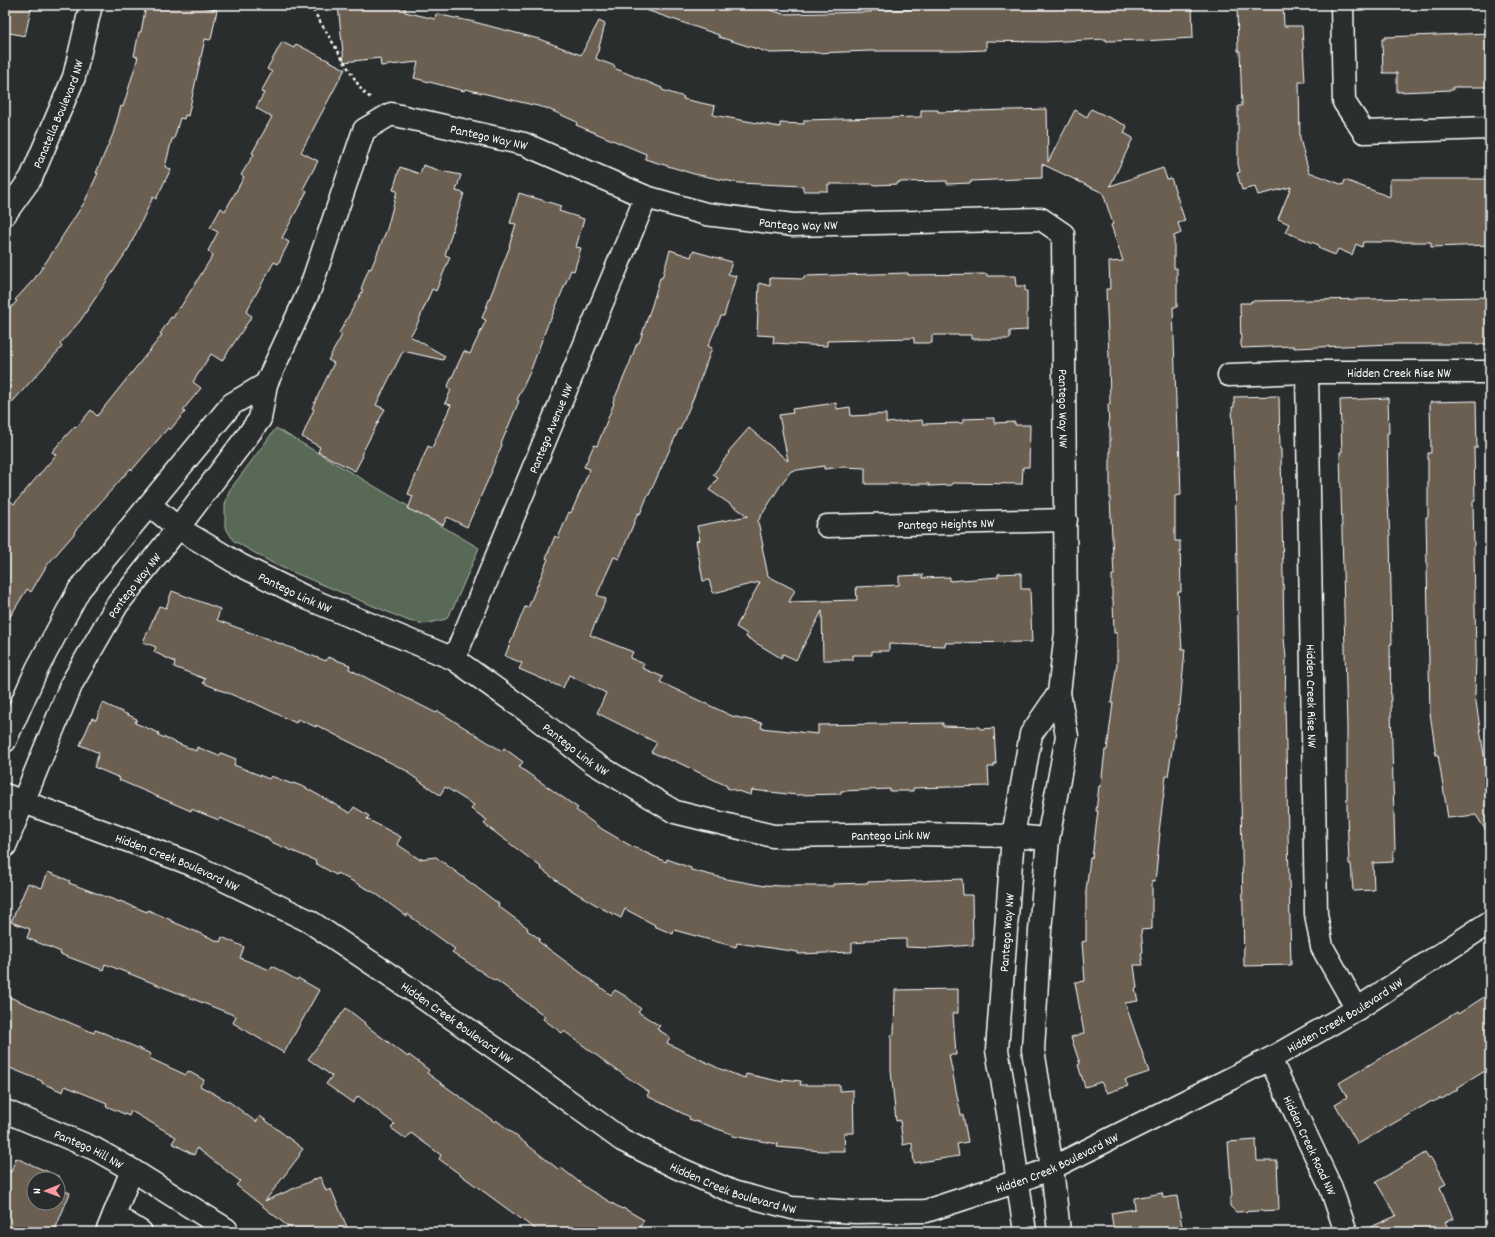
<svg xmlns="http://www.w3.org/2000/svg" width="1495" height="1237" font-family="Dekko,sans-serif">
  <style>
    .green { fill: #586a54; stroke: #acb4aa }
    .building { fill: #6a5f51; stroke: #fff }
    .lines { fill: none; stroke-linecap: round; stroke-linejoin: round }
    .minor-casing { stroke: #fff; stroke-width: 25 }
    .path { stroke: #fff; stroke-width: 2.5; stroke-dasharray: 3 3; stroke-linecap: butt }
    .minor { stroke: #2a2d2e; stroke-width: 22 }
    .labels { text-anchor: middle; stroke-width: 3.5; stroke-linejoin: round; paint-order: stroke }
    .street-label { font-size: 13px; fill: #fff; stroke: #2a2d2e }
  </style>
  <rect width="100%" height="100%" fill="#2a2d2e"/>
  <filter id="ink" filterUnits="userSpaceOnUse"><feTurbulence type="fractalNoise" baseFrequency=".025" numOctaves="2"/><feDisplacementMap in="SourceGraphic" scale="8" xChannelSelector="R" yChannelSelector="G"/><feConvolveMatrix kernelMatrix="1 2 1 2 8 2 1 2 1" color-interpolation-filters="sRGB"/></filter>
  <g filter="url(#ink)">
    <path class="green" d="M 276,428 L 479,548 L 454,606 L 446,619 L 425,624 L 409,621 L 276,565 L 234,541 L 225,527 L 225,505 L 229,491 Z"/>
    <path class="building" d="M 5,5 L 32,5 L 25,36 L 5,32 Z
      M 146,5 L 195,5 L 217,10 L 211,39 L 210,40 L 205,39 L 188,116 L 185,115 L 184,119 L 180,118 L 174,139 L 172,139 L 165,167 L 171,169 L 156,199 L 153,197 L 129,248 L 80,321 L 60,344 L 62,347 L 5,410 L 5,314 L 17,301 L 15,300 L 35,278 L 61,240 L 60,240 L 84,203 L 98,173 L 96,173 L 113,134 L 121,106 L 123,107 L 138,57 L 134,56 L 139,32 L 141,32 Z
      M 338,5 L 405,5 L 405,12 L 435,19 L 436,14 L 474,22 L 539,39 L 581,55 L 599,21 L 605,24 L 596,59 L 615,66 L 614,68 L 662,88 L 662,90 L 684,97 L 683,99 L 715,106 L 713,115 L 780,127 L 780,123 L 804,124 L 804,120 L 921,117 L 921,110 L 938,110 L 938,112 L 1047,109 L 1048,162 L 1075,110 L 1087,117 L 1091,109 L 1127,126 L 1124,133 L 1133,138 L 1110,186 L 1163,168 L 1167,179 L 1171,178 L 1185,221 L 1178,223 L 1181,233 L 1174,236 L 1174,268 L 1177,268 L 1177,307 L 1173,307 L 1177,433 L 1179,433 L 1181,495 L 1175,496 L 1175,541 L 1180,541 L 1181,592 L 1178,592 L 1182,649 L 1185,649 L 1180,706 L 1179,705 L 1168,776 L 1166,776 L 1159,832 L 1160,833 L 1155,882 L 1152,881 L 1152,929 L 1141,930 L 1143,952 L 1141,953 L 1143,965 L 1134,965 L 1137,988 L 1135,989 L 1138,1001 L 1125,1003 L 1149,1072 L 1125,1080 L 1128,1086 L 1107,1093 L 1101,1082 L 1085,1087 L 1078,1065 L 1080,1064 L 1071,1037 L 1084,1033 L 1075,982 L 1085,981 L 1082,942 L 1086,941 L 1086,891 L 1090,858 L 1092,858 L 1098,811 L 1096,811 L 1099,786 L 1101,786 L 1105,750 L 1107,750 L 1113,703 L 1111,703 L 1117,664 L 1117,633 L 1114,633 L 1113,599 L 1112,599 L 1112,575 L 1114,575 L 1110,499 L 1110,428 L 1109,428 L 1108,404 L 1110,404 L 1109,357 L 1106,289 L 1110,289 L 1109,262 L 1123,261 L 1111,225 L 1113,224 L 1103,193 L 1042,164 L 1042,178 L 971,181 L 971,183 L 947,184 L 947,181 L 898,182 L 898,184 L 874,185 L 874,184 L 828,184 L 828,191 L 803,191 L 803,186 L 739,183 L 694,174 L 645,159 L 646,154 L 576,125 L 577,122 L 546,108 L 465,89 L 464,91 L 414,78 L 418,62 L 381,66 L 380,58 L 344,62 Z
      M 641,5 L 755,5 L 783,14 L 871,12 L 871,10 L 976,9 L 993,8 L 993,5 L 1192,5 L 1193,38 L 1143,41 L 1143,40 L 1106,41 L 1106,39 L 1044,42 L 986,41 L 986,50 L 959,51 L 871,51 L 814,53 L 814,52 L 770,53 L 719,37 L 719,35 L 640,8 Z
      M 1237,5 L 1283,5 L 1284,26 L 1302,26 L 1305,82 L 1299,82 L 1300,139 L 1309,172 L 1343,185 L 1345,180 L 1390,197 L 1390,179 L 1490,179 L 1490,245 L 1431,247 L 1431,242 L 1363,242 L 1362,247 L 1356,244 L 1352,255 L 1338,249 L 1335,255 L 1318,248 L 1319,245 L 1285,232 L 1289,224 L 1278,219 L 1291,187 L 1258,195 L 1255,187 L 1242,190 L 1237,173 L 1240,172 L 1238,164 L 1238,106 L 1242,106 L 1240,51 L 1238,51 Z
      M 1490,33 L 1490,87 L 1453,87 L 1453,90 L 1397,92 L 1397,73 L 1383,73 L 1382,39 L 1385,39 L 1385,37 Z
      M 282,42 L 294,48 L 296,44 L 345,69 L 301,152 L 318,161 L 303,189 L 307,191 L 282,238 L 289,242 L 278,264 L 274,262 L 246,312 L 252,316 L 222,361 L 211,354 L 193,382 L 201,388 L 183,410 L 185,412 L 170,430 L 168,428 L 132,470 L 131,468 L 74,532 L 75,533 L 47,565 L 31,592 L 27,589 L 5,625 L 5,496 L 14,504 L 56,455 L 52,452 L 64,438 L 75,426 L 77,427 L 91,410 L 97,416 L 162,335 L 160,334 L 171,317 L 173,318 L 179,307 L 180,308 L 213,255 L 208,251 L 218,232 L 210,228 L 221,208 L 225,211 L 244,177 L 241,175 L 254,154 L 252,153 L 272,117 L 256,108 L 264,93 L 261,92 L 272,72 L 267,69 Z
      M 423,165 L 441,171 L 461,175 L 456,191 L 464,193 L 445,255 L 450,257 L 436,291 L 432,289 L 416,327 L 410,336 L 445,356 L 443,360 L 403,351 L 376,405 L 385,409 L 361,455 L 363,456 L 355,471 L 318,452 L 320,447 L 302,437 L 314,409 L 312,408 L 334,363 L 328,360 L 342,335 L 339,333 L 363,290 L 361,289 L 369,268 L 371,269 L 387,229 L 397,191 L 393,190 L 400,167 L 420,174 Z
      M 519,193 L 561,206 L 559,211 L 584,219 L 576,247 L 581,248 L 574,271 L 571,270 L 550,321 L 549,321 L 530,372 L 517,400 L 519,401 L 501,444 L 502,445 L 491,471 L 492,471 L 467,527 L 447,517 L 443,525 L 408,509 L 413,496 L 408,494 L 428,446 L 432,448 L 451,405 L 445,403 L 451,390 L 447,388 L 464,351 L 470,354 L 486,320 L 482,318 L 510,246 L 509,246 L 516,224 L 510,223 Z
      M 670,250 L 691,257 L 693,251 L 732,262 L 728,274 L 736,276 L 724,316 L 721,316 L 708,346 L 712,348 L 695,394 L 680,430 L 679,429 L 649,495 L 648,495 L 640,514 L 638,513 L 619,559 L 614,557 L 597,595 L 606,599 L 590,635 L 633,652 L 630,658 L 644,664 L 642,668 L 663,677 L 660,682 L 732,716 L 762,723 L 761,728 L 818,734 L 818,725 L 943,723 L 943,726 L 979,727 L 980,729 L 994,728 L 996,764 L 994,764 L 994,767 L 988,767 L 989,786 L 913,788 L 913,791 L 890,791 L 890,789 L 841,791 L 841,794 L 797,795 L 752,790 L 751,795 L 727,788 L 727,786 L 673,760 L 672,761 L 651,752 L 657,743 L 597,713 L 606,693 L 569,675 L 563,688 L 519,669 L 522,663 L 505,656 L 525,607 L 528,608 L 548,559 L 546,558 L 555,536 L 558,538 L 569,512 L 571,513 L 590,469 L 584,467 L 594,445 L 597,446 L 614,403 L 613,402 L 629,365 L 637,343 L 639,343 L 652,305 L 660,278 L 662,278 Z
      M 908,273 L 908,275 L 987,274 L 987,276 L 1015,276 L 1016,286 L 1025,286 L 1025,291 L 1027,291 L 1027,330 L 1010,331 L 1010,339 L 971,339 L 971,335 L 932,335 L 932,343 L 914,343 L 914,338 L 870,339 L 870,340 L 827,341 L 827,346 L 773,343 L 774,336 L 757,335 L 759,283 L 770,286 L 770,278 L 804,279 L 804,276 Z
      M 1490,297 L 1490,344 L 1393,344 L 1294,348 L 1294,346 L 1242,348 L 1241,345 L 1240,303 L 1251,303 L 1251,301 Z
      M 1279,396 L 1280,449 L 1281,449 L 1284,638 L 1286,658 L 1285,703 L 1291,965 L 1244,966 L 1236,513 L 1232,407 L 1234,407 L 1234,397 Z
      M 1388,398 L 1389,433 L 1387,433 L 1388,488 L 1387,488 L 1390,537 L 1392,644 L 1390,644 L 1391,710 L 1395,851 L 1393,851 L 1393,862 L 1373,863 L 1374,890 L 1353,891 L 1351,864 L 1349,864 L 1347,815 L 1347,728 L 1340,452 L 1342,452 L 1340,400 Z
      M 1476,401 L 1477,448 L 1474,448 L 1475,501 L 1473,501 L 1476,656 L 1475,695 L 1490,795 L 1490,837 L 1476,815 L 1448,818 L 1438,755 L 1436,755 L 1430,713 L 1426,517 L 1428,517 L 1428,453 L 1431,453 L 1430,402 Z
      M 836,403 L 837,409 L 850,407 L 851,416 L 886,414 L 886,423 L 922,420 L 923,424 L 963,423 L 963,419 L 994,418 L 994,423 L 1015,422 L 1015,425 L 1030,425 L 1029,467 L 1023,467 L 1022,484 L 952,483 L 952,485 L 929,486 L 929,484 L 865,484 L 865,468 L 843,467 L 824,469 L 824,466 L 791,471 L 782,483 L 758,521 L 763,546 L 762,546 L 768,576 L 795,590 L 789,602 L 857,600 L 856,587 L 899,585 L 899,576 L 923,575 L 922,578 L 950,577 L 950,581 L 998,577 L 998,574 L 1021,573 L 1021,589 L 1030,589 L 1032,642 L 945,643 L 945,646 L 889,644 L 889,651 L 872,651 L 872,655 L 853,655 L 853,660 L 823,660 L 822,611 L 796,660 L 783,654 L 781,658 L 746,637 L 747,634 L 736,627 L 760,582 L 713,593 L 709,580 L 703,581 L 696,541 L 700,540 L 697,526 L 748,516 L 709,490 L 718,478 L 713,475 L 729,453 L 728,452 L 749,428 L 788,461 L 779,415 L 793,413 L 792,409 Z
      M 172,591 L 220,609 L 217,620 L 326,661 L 328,657 L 350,665 L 349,669 L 436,713 L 438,711 L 502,751 L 504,748 L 523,762 L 519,767 L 578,808 L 576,810 L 602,829 L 631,846 L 666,862 L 667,859 L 691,868 L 691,870 L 727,879 L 765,886 L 765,885 L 782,886 L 833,886 L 833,884 L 868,883 L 868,882 L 892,881 L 892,882 L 962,879 L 963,895 L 972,895 L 973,945 L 930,948 L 906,947 L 906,939 L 865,940 L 865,942 L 852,943 L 852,952 L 798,954 L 798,952 L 737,943 L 736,947 L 674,930 L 673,934 L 654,926 L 655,925 L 625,909 L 621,918 L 603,909 L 561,884 L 540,868 L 541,867 L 484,824 L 487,820 L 471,809 L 474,805 L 445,787 L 440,795 L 408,773 L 409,772 L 316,725 L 316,727 L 298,719 L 296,723 L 250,701 L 250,702 L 203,683 L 205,679 L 174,667 L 175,662 L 154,652 L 156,647 L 143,642 L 159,606 L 166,608 Z
      M 103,703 L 137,719 L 135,723 L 159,733 L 158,735 L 196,751 L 197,747 L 219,756 L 221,753 L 236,759 L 234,765 L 269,779 L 271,776 L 292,784 L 293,783 L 304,787 L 350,813 L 354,807 L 369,816 L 367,819 L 401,837 L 397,844 L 419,859 L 436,857 L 499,904 L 498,906 L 528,928 L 527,930 L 540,939 L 538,941 L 611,995 L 615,990 L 627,997 L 641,1009 L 638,1012 L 660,1026 L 657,1029 L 670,1037 L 667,1043 L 720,1069 L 745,1078 L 746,1074 L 783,1082 L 783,1079 L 801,1081 L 800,1085 L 840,1085 L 840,1091 L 853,1090 L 854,1133 L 844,1133 L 845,1151 L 822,1151 L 777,1147 L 778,1144 L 732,1136 L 732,1134 L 689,1119 L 690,1117 L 647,1096 L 649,1092 L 608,1064 L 564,1031 L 562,1033 L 543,1019 L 545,1016 L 496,980 L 495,981 L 452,952 L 455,949 L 407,914 L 406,916 L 375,893 L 337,873 L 336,875 L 315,863 L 316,861 L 269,841 L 269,839 L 220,818 L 219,820 L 191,809 L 191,811 L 119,780 L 120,778 L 94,767 L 99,753 L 80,745 L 92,718 L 96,720 Z
      M 48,872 L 70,881 L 69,883 L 120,902 L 120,901 L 147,912 L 148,910 L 171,920 L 171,921 L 220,942 L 222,937 L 244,947 L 240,958 L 270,970 L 272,966 L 297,980 L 298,978 L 319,990 L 284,1053 L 233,1023 L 236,1016 L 105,964 L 103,970 L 60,954 L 61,952 L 27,938 L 30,929 L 11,922 L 28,883 L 42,888 Z
      M 958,989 L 958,1013 L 953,1013 L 956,1055 L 949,1055 L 961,1115 L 963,1115 L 968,1142 L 957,1144 L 959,1156 L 914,1163 L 912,1143 L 903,1145 L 900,1120 L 896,1121 L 891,1070 L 891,1035 L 894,1035 L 895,990 Z
      M 1490,993 L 1490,1068 L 1457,1088 L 1458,1089 L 1442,1099 L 1441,1098 L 1433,1102 L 1432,1101 L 1358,1144 L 1335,1104 L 1347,1097 L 1339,1083 L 1457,1012 L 1458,1014 Z
      M 5,995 L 94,1033 L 95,1030 L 104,1033 L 151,1054 L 149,1058 L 186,1075 L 188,1071 L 204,1080 L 200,1086 L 231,1103 L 256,1122 L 260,1116 L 303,1149 L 299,1154 L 300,1155 L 265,1201 L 320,1177 L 326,1191 L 331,1189 L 349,1232 L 295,1232 L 236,1185 L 240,1181 L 197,1148 L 194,1155 L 172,1143 L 176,1137 L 131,1111 L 129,1116 L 106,1106 L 107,1103 L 65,1086 L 63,1092 L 42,1083 L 42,1081 L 5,1066 Z
      M 346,1008 L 365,1023 L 364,1024 L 408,1057 L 409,1055 L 429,1070 L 427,1073 L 495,1122 L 496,1120 L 558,1169 L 560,1167 L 588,1189 L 622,1209 L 623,1208 L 644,1220 L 637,1232 L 539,1232 L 439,1159 L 441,1155 L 411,1133 L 406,1139 L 391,1128 L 395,1124 L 358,1096 L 353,1103 L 326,1084 L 332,1076 L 308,1059 Z
      M 1256,1140 L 1257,1161 L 1277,1161 L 1279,1210 L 1236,1212 L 1230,1206 L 1230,1199 L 1232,1196 L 1228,1142 Z
      M 1425,1153 L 1429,1159 L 1431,1158 L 1446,1184 L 1440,1187 L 1453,1219 L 1445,1222 L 1450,1232 L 1359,1232 L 1396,1216 L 1376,1182 Z
      M 16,1158 L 60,1177 L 58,1182 L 58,1179 L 34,1179 L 34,1203 L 58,1203 L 58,1188 L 70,1193 L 54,1232 L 5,1232 L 5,1169 L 11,1172 Z
      M 1162,1193 L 1163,1198 L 1177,1196 L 1182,1227 L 1152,1232 L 1114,1232 L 1111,1213 L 1135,1209 L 1134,1198 Z"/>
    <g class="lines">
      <g class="minor-casing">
        <g id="minor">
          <path d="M 1342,5 L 1344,102 L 1364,132 L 1490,128"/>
          <path id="s1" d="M 5,214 L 31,178 L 74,77 L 91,5"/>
          <path id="s2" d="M 1307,372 L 1316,914 L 1322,947 L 1357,1009"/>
          <path id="s3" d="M 1229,375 L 1307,372 L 1490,372"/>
          <path id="s4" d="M 150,505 L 178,528 L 240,565 L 309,599 L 454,659 L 531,714 L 592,762 L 675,812 L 773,836 L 917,834 L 1013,836 L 1048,839"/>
          <path id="s5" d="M 827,526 L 1066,520"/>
          <path id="s6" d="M 454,659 L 646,197"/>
          <path d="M 5,741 L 37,669 L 79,590 L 232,404 L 266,384"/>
          <path id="s7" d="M 5,795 L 191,864 L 309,921 L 409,988 L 529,1072 L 622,1140 L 678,1168 L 733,1192 L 792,1208 L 855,1212 L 926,1211 L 1018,1181 L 1052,1168 L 1270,1059 L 1357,1009 L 1490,922"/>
          <path id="s8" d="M 5,846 L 72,683 L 117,605 L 178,528 L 260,419 L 266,384 L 310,289 L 364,130 L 391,114 L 524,144 L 646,197 L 706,214 L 793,225 L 1041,219 L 1063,234 L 1066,632 L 1059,693 L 1067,736 L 1048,839 L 1040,931 L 1033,1050 L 1052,1168 L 1059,1232"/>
          <path id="s9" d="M 1270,1059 L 1331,1188 L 1346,1232"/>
          <path id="s10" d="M 5,1111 L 95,1149 L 132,1170 L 107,1232"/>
          <path d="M 132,1170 L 226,1229 L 226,1232"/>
          <path d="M 114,1215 L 141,1232"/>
          <path id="s11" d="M 1025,1232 L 1008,1113 L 997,1050 L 1013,836 L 1031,734 L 1059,693"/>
        </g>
      </g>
      <path class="path" d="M 310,5 L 362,91 L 372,99"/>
      <use href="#minor" class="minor"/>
    </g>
  </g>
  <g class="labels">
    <g class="street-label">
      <text dy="5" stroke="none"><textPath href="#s1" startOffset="114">Panatella Boulevard NW</textPath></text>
      <text dy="5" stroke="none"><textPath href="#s8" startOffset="941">Pantego Way NW</textPath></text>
      <text dy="5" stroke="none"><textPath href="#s8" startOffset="1265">Pantego Way NW</textPath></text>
      <text dy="5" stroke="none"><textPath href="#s3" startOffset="170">Hidden Creek Rise NW</textPath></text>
      <text dy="5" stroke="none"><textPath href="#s8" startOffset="1709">Pantego Way NW</textPath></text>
      <text dy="5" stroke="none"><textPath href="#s6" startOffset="250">Pantego Avenue NW</textPath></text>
      <text dy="5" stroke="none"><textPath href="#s5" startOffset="119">Pantego Heights NW</textPath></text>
      <text dy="5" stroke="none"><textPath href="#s8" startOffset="292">Pantego Way NW</textPath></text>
      <text dy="5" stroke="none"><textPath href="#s4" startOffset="170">Pantego Link NW</textPath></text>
      <text dy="5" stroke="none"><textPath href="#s2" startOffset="324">Hidden Creek Rise NW</textPath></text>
      <text dy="5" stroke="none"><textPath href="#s4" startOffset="494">Pantego Link NW</textPath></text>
      <text dy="5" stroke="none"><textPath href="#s4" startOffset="830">Pantego Link NW</textPath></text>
      <text dy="5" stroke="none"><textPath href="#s7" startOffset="185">Hidden Creek Boulevard NW</textPath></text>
      <text dy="5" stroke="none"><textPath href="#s11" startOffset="302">Pantego Way NW</textPath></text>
      <text dy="5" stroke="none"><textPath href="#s7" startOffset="1493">Hidden Creek Boulevard NW</textPath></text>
      <text dy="5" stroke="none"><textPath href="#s7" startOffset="509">Hidden Creek Boulevard NW</textPath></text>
      <text dy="5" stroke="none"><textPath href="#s9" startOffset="95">Hidden Creek Road NW</textPath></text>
      <text dy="5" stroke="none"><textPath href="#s10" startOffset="92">Pantego Hill NW</textPath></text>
      <text dy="5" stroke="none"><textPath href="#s7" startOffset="1169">Hidden Creek Boulevard NW</textPath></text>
      <text dy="5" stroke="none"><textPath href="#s7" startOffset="833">Hidden Creek Boulevard NW</textPath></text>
    </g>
  </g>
  <rect width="1495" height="1237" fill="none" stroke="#2a2d2e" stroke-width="20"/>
  <rect x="10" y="10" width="1475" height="1217" fill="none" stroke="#fff" stroke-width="1.5" filter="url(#ink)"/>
  <g transform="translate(46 1191) rotate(269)"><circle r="19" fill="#2a2d2e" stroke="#7f8182"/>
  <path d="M0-3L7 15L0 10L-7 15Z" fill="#ff9aa2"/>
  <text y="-6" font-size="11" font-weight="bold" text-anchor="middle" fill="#ffffff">N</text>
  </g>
</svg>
